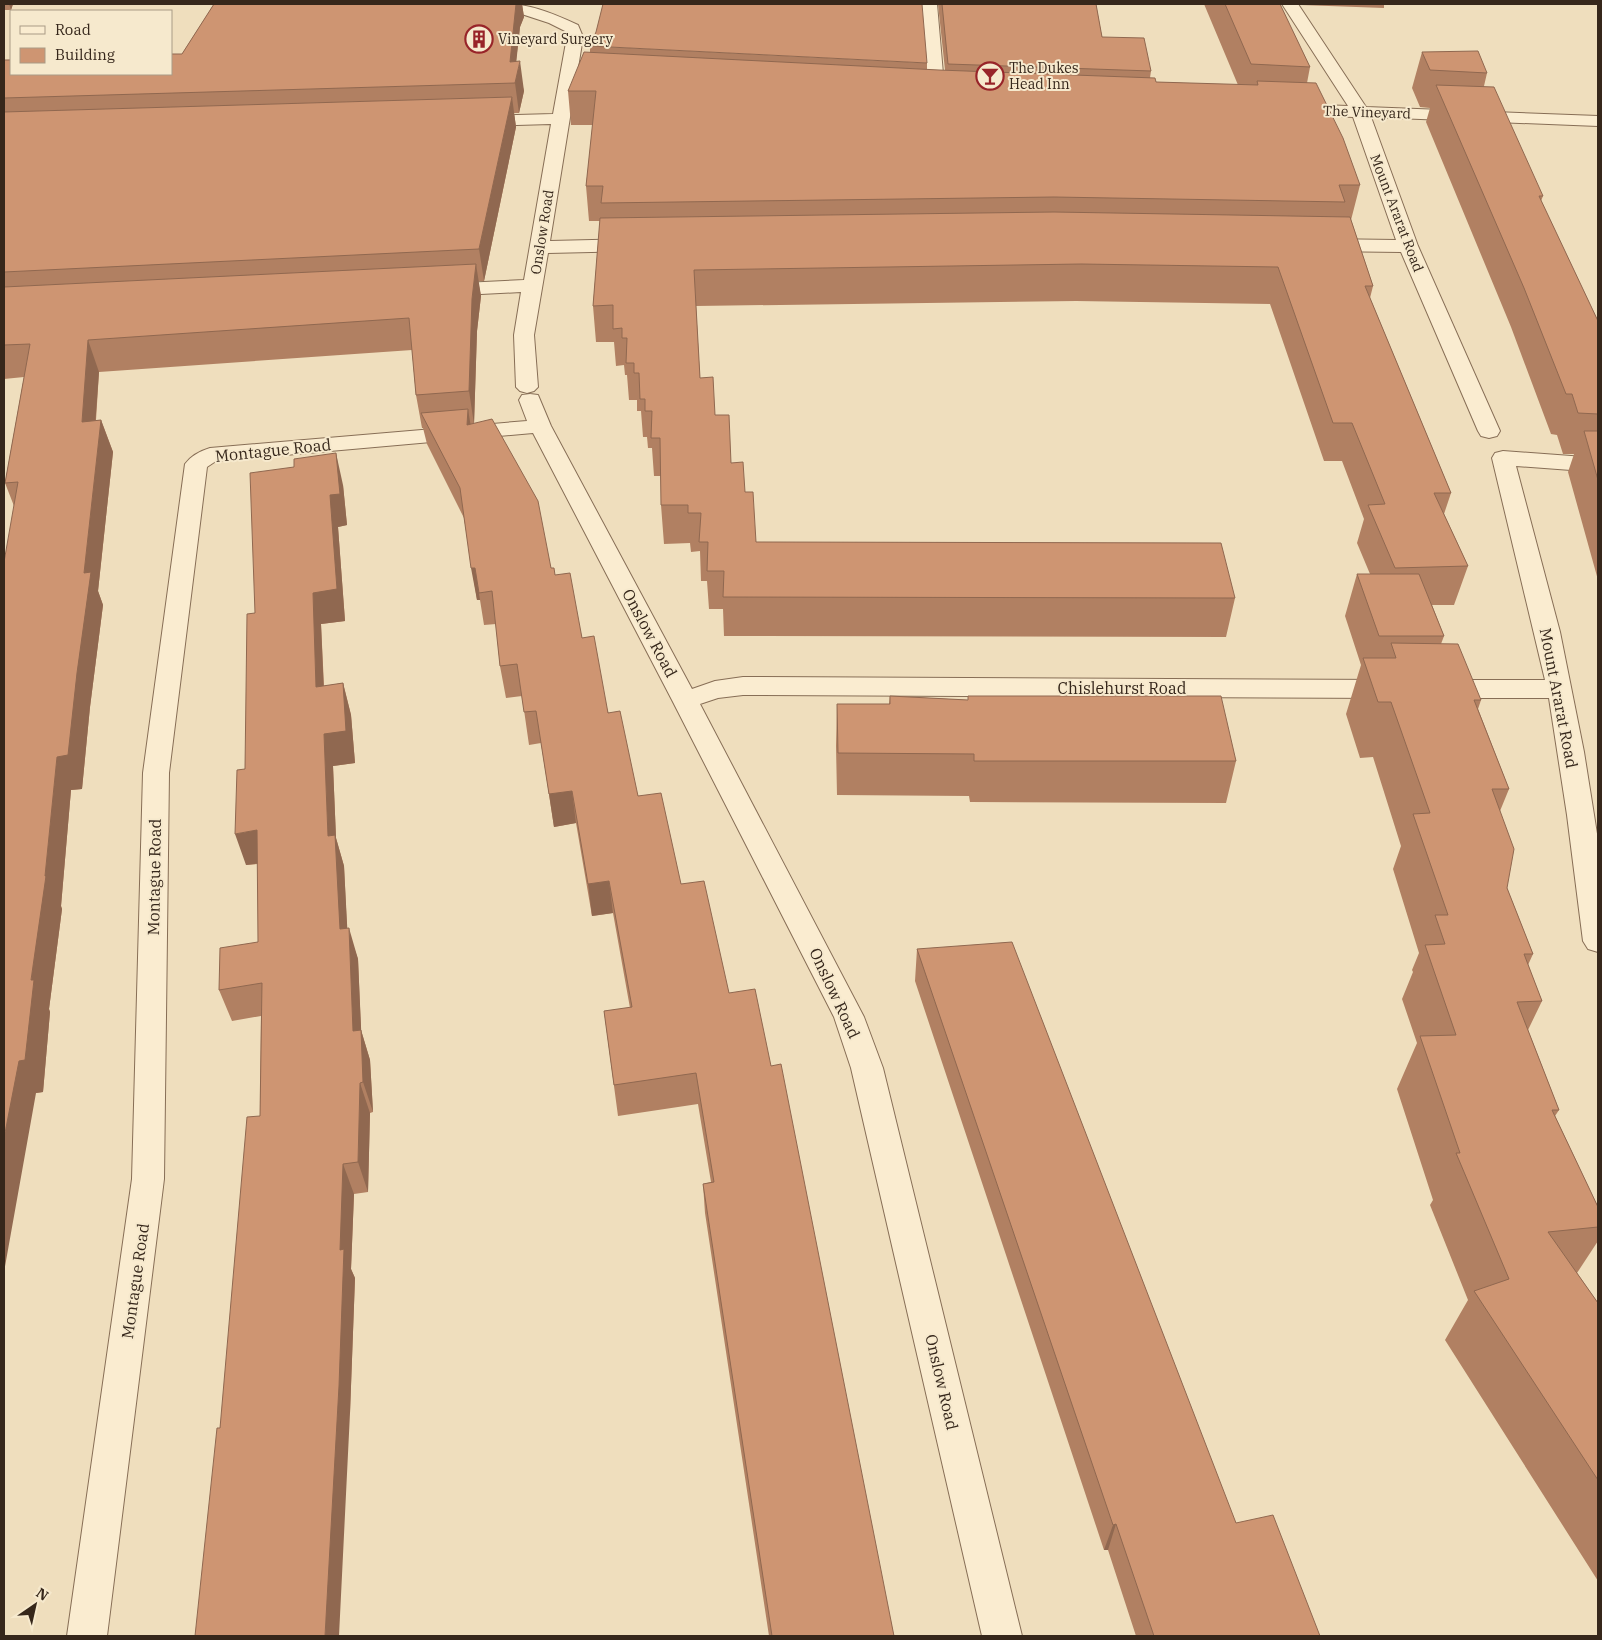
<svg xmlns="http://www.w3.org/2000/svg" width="1602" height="1640" font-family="'IBM Plex Serif',serif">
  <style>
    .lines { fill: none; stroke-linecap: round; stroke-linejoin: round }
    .minor-casing { stroke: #876e56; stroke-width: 2 }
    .minor { fill: #faecd0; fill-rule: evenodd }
    .wall { fill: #b18062 }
    .shaded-wall { fill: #906850 }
    .building { fill: #ce9572; stroke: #906850 }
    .labels { text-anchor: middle; stroke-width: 4; stroke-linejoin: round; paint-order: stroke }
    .far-poi-label { font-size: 14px; fill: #36271b; stroke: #f6e9cd; text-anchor: start }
    .far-street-label { font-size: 14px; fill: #36271b; stroke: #f6e9cd }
    .street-label { font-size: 16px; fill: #36271b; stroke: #f6e9cd }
  </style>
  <rect width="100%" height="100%" fill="#efdebd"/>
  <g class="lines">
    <g class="minor-casing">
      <path id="minor" d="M 498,4 C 526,2 552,13 578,25 L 583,37 L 550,241 L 635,239 L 642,241 L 645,245 L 642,249 L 635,251 L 548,253 L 534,335 L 538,387 L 534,391 L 527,393 L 520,391 L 516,387 L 514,335 L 521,292 L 442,296 L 435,294 L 432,290 L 435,286 L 442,284 L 524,280 L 551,124 L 478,126 L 472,125 L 469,121 L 472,117 L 478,116 L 553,114 L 567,37 L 565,31 L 549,23 L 500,7 Z
        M 921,4 L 937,4 L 945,97 L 943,101 L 931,101 L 929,97 Z
        M 1282,4 L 1298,4 L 1366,107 L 1598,116 L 1598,126 L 1371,117 L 1418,246 L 1500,431 L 1497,436 L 1489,438 L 1481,436 L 1478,431 L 1401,252 L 1323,251 L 1316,249 L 1313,245 L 1316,241 L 1323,239 L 1396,240 L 1353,117 L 1292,114 L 1286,113 L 1283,109 L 1286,105 L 1292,104 L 1348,106 Z
        M 530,394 L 538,395 L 551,426 L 692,689 L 715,681 L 743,677 L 1391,680 L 1400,683 L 1404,689 L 1400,695 L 1391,698 L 743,695 L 718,698 L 700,704 L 864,1017 L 883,1068 L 1022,1636 L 982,1636 L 851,1068 L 834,1017 L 672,700 L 533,433 L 216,461 L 207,467 L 169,773 L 164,1179 L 107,1636 L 67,1636 L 132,1179 L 143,773 L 185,464 C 191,456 200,451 210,448 L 527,421 L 519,400 L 522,395 Z
        M 1503,451 L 1598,458 L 1598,472 L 1516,466 L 1560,632 L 1584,752 L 1598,840 L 1598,952 L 1588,949 L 1583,941 L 1567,815 L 1549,698 L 1439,698 L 1430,695 L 1426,689 L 1430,683 L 1439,680 L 1545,680 L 1492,458 L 1495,453 Z"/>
    </g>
    <use href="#minor" class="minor"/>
  </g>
  <path class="wall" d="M 4,4 L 13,4 L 11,10 L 4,10 Z
    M 214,4 L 528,4 L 528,5 L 522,4 L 524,17 L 520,27 L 516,61 L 524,91 L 519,113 L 514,113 L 516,127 L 484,281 L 478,281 L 481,296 L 477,331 L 474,424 L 471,424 L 471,425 L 555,575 L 582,638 L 638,796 L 681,884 L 729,993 L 771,1066 L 894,1636 L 769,1636 L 705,1213 L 703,1184 L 711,1182 L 698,1104 L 618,1116 L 604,1011 L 630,1008 L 613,913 L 592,916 L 576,823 L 554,827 L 541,743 L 529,745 L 522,696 L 506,698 L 500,666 L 496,624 L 484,625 L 480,600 L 477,600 L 464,518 L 427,444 L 423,428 L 422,428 L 416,395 L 412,350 L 99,372 L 96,420 L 101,420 L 113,452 L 98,591 L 103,605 L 90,707 L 82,789 L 71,790 L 61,906 L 62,909 L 49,1009 L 50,1012 L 43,1092 L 36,1093 L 14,506 L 5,483 L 24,377 L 4,379 L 4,60 L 182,54 Z
    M 938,4 L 1096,4 L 1102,37 L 1151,71 L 1150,78 L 1156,82 L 1238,85 L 1204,4 L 1281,4 L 1280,5 L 1310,67 L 1307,83 L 1360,185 L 1351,220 L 1373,286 L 1370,298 L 1451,493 L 1444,514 L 1468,566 L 1454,605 L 1432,605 L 1444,636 L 1441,644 L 1481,700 L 1478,709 L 1509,789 L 1500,811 L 1507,888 L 1533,954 L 1528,965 L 1542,1001 L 1528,1030 L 1559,1110 L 1555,1116 L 1598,1207 L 1598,1241 L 1577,1273 L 1598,1303 L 1598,1581 L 1445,1340 L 1468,1300 L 1430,1205 L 1433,1200 L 1397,1089 L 1417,1043 L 1402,999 L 1413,972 L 1412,970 L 1419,953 L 1393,869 L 1401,846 L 1373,757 L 1360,758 L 1346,714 L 1361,665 L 1345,616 L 1357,574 L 1370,574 L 1357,543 L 1364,519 L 1342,461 L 1324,461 L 1270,304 L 1076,301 L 696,306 L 700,378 L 715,415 L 731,463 L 745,492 L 756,542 L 1235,598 L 1226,637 L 724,636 L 723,609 L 709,609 L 707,581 L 701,581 L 700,551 L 691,552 L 690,543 L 664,544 L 661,505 L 661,476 L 654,476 L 652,448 L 648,448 L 647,437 L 643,437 L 641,411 L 637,411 L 637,400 L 629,400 L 627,375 L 625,375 L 624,365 L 616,366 L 614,342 L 596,342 L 593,306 L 600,221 L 589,221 L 586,186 L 593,125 L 571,125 L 568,91 L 590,52 L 590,46 L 927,63 L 927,70 L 945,70 Z
    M 1300,4 L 1384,4 L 1384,8 L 1301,5 Z
    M 1422,52 L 1487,73 L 1484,86 L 1543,196 L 1541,201 L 1598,321 L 1598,580 L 1568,472 L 1574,454 L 1563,454 L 1557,435 L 1551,434 L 1511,327 L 1426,122 L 1430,108 L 1420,107 L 1412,88 Z
    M 343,485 L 347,525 L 338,527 L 345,621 L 321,624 L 324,686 L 343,683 L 351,715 L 355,763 L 333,766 L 336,838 L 344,866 L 347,928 L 358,959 L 361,1030 L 370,1060 L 373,1112 L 370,1113 L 368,1192 L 354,1194 L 351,1269 L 355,1278 L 350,1413 L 220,1428 L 260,1116 L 261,1016 L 232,1021 L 219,990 L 258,942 L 258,864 L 246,865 L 245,769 L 255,613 Z
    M 890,696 L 968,700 L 968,696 L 1236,761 L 1226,803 L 970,802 L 969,796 L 837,795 L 836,746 L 837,704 L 889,704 Z
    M 917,949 L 1236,1523 L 1320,1636 L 1136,1636 L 1108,1550 L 1104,1550 L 915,981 Z"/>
  <path class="shaded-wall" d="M 9,4 L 13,4 L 11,10 Z
    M 516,4 L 522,4 L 524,17 L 520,27 L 514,83 L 510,62 Z
    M 520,61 L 524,91 L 519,113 L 515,83 Z
    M 512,97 L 516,127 L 484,281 L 479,249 Z
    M 476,264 L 481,296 L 477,331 L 474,424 L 469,391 L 472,299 Z
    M 88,340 L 99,372 L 93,454 L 82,422 Z
    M 468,409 L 473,440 L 467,425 Z
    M 101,420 L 113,452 L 98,591 L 103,605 L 90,707 L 82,789 L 71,790 L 61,906 L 62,909 L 49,1009 L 50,1012 L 43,1092 L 36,1093 L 4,1272 L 4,1138 L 31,980 L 45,876 L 57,757 L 84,573 Z
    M 336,453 L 343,485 L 347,525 L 338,527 L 345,621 L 321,624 L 325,719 L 316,687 L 313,593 Z
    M 471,568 L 475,568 L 480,600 L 477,600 Z
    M 343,683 L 351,715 L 355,763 L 333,766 L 336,838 L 344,866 L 349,961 L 340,929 L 328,836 L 324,734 Z
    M 572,791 L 576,823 L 554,827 L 549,794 Z
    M 257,830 L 268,862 L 246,865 L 235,834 Z
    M 609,881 L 613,913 L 592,916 L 588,884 Z
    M 349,928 L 358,959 L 362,1049 L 361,1030 L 370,1060 L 373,1112 L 363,1082 L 353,1031 Z
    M 360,1083 L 370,1113 L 368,1192 L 358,1162 Z
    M 343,1164 L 354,1194 L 351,1269 L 355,1278 L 350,1413 L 339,1636 L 325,1636 Z
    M 1116,1524 L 1108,1550 L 1104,1550 L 1113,1525 Z"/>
  <path class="building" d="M 214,4 L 516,4 L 510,62 L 520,61 L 515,83 L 4,98 L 4,60 L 11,60 L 11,74 L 171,74 L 171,54 L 182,54 Z
    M 603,4 L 922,4 L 927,63 L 590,46 L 596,32 Z
    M 942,4 L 1096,4 L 1102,37 L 1144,38 L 1151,71 L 948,64 Z
    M 1225,4 L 1280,4 L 1310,67 L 1251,64 Z
    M 1478,51 L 1487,73 L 1430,70 L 1422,52 Z
    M 584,52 L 939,70 L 1155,78 L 1156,82 L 1258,85 L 1257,81 L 1316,83 L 1343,138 L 1360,185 L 1339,185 L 1345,202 L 1054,197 L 601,203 L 603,186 L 586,186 L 596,91 L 568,91 Z
    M 1436,85 L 1494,87 L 1543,196 L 1539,196 L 1598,321 L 1598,414 L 1578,413 L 1572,394 L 1566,394 L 1524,288 Z
    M 512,97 L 479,249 L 4,272 L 4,112 Z
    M 1054,212 L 1350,217 L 1373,286 L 1365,286 L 1451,493 L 1434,493 L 1468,566 L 1395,568 L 1368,505 L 1385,504 L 1352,423 L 1333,423 L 1278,267 L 1081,264 L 694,270 L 700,378 L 713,377 L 715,415 L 729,415 L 731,463 L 743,462 L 745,492 L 753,492 L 756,542 L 1221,543 L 1235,598 L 723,597 L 724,571 L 707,571 L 708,542 L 699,542 L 701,513 L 688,513 L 688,505 L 661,505 L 660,438 L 651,438 L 652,411 L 645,411 L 645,399 L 640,399 L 639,373 L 634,373 L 634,363 L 626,363 L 627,338 L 622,338 L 622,328 L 613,329 L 613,305 L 593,306 L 600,218 Z
    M 476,264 L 472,299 L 469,391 L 416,395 L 409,318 L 88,340 L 82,422 L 101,420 L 84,573 L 91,572 L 77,673 L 68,755 L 57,757 L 45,876 L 46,876 L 31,980 L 34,980 L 25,1060 L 19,1061 L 4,1138 L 4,562 L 18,482 L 5,483 L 30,344 L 4,345 L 4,287 Z
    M 468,409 L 467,425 L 492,419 L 538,501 L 551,568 L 554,568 L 555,575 L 570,573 L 582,638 L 594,636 L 608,713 L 620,711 L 638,796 L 661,793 L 681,884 L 704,881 L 729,993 L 755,989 L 771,1066 L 781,1064 L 894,1636 L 772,1636 L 703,1184 L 714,1182 L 696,1073 L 614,1085 L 604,1011 L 632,1007 L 609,881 L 588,884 L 572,791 L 549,794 L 536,711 L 524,712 L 517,664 L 500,666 L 492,591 L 479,593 L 475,568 L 471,568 L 460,488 L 421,413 Z
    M 1584,431 L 1598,431 L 1598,480 Z
    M 336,453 L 340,494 L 330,495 L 337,589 L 313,593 L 316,687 L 343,683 L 346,731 L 324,734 L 328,836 L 335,835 L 340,929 L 349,928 L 353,1031 L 361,1030 L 363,1082 L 360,1083 L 358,1162 L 343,1164 L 340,1250 L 344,1249 L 339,1386 L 325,1636 L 195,1636 L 217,1428 L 220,1428 L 247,1117 L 260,1116 L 262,983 L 219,990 L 220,948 L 258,942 L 257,830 L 235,834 L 237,770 L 245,769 L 247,614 L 255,613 L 250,473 L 294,467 L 294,459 Z
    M 1357,574 L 1419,574 L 1444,636 L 1379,636 Z
    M 1391,643 L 1458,644 L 1481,700 L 1474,700 L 1509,789 L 1492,789 L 1514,849 L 1507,888 L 1533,954 L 1524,954 L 1542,1001 L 1517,1002 L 1559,1110 L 1552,1110 L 1598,1207 L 1598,1227 L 1548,1232 L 1598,1303 L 1598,1480 L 1474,1291 L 1509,1279 L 1456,1153 L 1460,1153 L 1420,1036 L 1456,1035 L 1425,945 L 1445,944 L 1435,915 L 1448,915 L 1413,814 L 1430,813 L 1391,702 L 1378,702 L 1363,658 L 1396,658 Z
    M 890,696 L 968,700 L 968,696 L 1221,696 L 1236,761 L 974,761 L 974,754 L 838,753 L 837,704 L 890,704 Z
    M 1012,942 L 1236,1523 L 1273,1515 L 1320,1636 L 1154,1636 L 1116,1524 L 1113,1525 L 917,949 Z"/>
  <defs>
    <g id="building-ring" transform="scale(1.4375)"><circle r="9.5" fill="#f6e9cd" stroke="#982429" stroke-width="1.5"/><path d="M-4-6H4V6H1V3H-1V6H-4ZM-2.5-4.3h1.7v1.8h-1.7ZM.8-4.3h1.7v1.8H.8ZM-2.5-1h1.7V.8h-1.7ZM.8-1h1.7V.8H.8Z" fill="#982429"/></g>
    <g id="bar-ring" transform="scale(1.4375)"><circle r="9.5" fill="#f6e9cd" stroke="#982429" stroke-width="1.5"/><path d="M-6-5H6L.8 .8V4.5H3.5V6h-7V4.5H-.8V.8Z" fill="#982429"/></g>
  </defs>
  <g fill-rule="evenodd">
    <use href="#building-ring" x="479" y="39"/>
    <use href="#bar-ring" x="990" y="76"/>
  </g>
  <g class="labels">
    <g class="far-poi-label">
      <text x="498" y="44">Vineyard Surgery</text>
      <text x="1009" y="73">The Dukes<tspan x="1009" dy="16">Head Inn</tspan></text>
    </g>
    <g class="far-street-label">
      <text transform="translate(1367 112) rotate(2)" y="5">The Vineyard</text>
      <text transform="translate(1397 213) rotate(69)" y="5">Mount Ararat Road</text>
      <text transform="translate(542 232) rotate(-81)" y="5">Onslow Road</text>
    </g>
    <g class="street-label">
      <text transform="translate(273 450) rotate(-6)" y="6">Montague Road</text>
      <text transform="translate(650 633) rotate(62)" y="6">Onslow Road</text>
      <text x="1122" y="694">Chislehurst Road</text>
      <text transform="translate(1559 698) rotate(79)" y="6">Mount Ararat Road</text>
      <text transform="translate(154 877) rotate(-89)" y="6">Montague Road</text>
      <text transform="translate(835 993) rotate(65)" y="6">Onslow Road</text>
      <text transform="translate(135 1281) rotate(-82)" y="6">Montague Road</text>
      <text transform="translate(942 1382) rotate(77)" y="6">Onslow Road</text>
    </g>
  </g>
  <rect width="1602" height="1640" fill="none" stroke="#36271b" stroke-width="10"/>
  <rect x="10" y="10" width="162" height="65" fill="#f6e9cd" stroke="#a99b86"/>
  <rect x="20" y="26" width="25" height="8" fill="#faecd0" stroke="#a99b86"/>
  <text x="55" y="35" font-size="15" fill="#36271b">Road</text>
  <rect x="20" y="48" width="25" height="15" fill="#ce9572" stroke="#a99b86"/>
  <text x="55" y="60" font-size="15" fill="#36271b">Building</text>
  <g transform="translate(35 1605) rotate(34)" stroke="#f6e9cd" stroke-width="4" paint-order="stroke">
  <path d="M0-4L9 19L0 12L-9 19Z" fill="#36271b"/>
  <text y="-8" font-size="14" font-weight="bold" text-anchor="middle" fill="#36271b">N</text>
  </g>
</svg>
